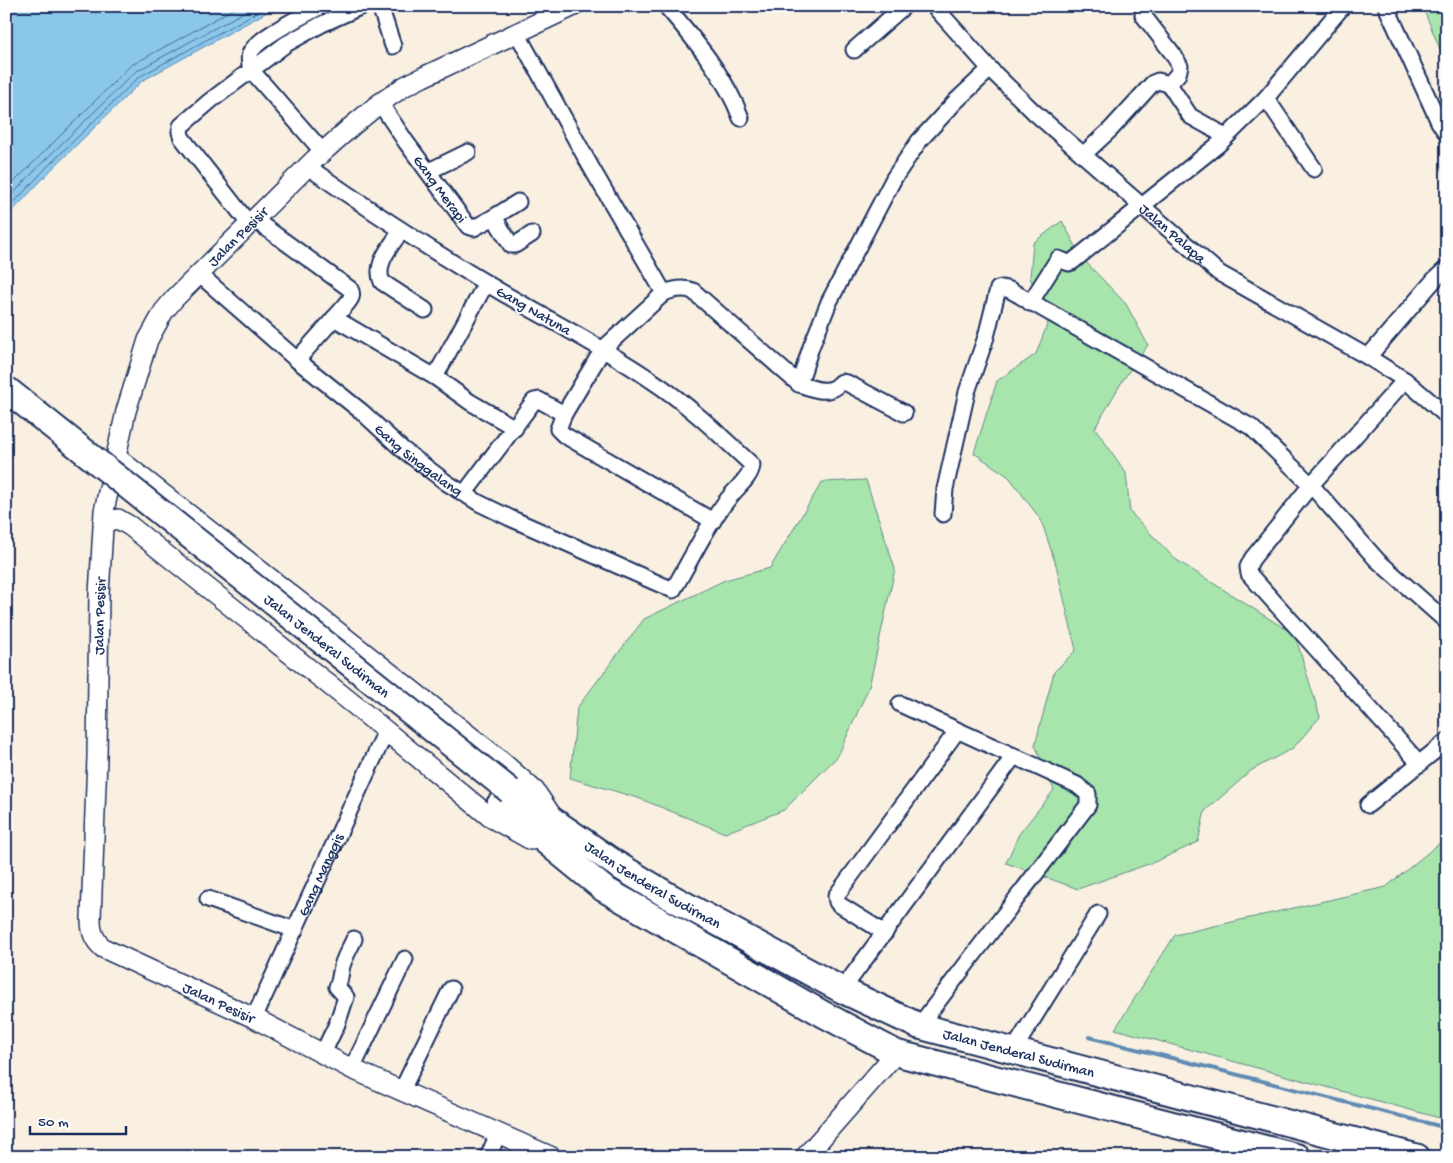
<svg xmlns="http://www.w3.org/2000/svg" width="1453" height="1163" font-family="'Gochi Hand',sans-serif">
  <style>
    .green { fill: #a7e5ac; stroke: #618a85 }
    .water { fill: #8bc7eb; stroke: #5e8ab3 }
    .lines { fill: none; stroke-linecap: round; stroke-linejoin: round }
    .shore { stroke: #486c96; stroke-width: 1 }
    .stream { stroke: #5e8ab3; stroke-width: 4 }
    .minor-casing { stroke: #1b2f5e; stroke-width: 19 }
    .tertiary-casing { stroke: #1b2f5e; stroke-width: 22 }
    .primary-casing { stroke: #1b2f5e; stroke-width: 29 }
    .minor { stroke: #fff; stroke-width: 15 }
    .tertiary { stroke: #fff; stroke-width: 19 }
    .primary { stroke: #fff; stroke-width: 25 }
    .primary-bridge-casing { stroke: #1b2f5e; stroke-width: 29; stroke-linecap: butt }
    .primary-bridge { stroke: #fff; stroke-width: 25 }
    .labels { text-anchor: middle; stroke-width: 4; stroke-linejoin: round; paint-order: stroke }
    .street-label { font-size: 15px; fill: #1b2f5e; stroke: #fff }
  </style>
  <rect width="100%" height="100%" fill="#f9f0e2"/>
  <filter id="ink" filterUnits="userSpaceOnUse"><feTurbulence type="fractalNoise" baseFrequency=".02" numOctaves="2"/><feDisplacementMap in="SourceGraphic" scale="10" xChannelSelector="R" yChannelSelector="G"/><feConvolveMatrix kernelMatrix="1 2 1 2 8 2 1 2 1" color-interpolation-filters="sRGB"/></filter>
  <g filter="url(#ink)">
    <path class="green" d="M 1422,6 L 1447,6 L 1447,55 L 1443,56 Z
      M 1062,221 L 1083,259 L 1126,304 L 1148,345 L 1123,380 L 1095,428 L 1126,473 L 1130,512 L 1175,559 L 1295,635 L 1320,717 L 1293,748 L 1252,770 L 1205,811 L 1198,842 L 1157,861 L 1078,889 L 1006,863 L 1019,834 L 1054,790 L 1035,745 L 1054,672 L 1076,650 L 1056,565 L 1041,520 L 1009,477 L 974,453 L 997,381 L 1036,354 L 1050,317 L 1030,278 L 1033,243 Z
      M 866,480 L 895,569 L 869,687 L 838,756 L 784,810 L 725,833 L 638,798 L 570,778 L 577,708 L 644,619 L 725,580 L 770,568 L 822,482 Z
      M 1447,837 L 1447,1120 L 1115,1029 L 1175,935 L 1386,887 Z"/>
    <path class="water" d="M 6,6 L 278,6 L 142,81 L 53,168 L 6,218 Z"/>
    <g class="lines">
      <path class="shore" d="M 6,190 L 130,66 L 239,6
        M 6,201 L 45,160 L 135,72 L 255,6
        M 6,211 L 49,165 L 139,77 L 268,6"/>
      <path class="stream" d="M 1089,1037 L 1447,1128"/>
      <g class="minor-casing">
        <g id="minor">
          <path d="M 321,6 C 305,15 255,38 250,54 C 248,59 250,65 251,70 L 323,152"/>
          <path d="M 380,6 L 393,46"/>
          <path d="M 666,6 C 695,40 726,77 741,118"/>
          <path id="s1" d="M 934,6 L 990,69 L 1034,112 L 1219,273 L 1368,357 L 1405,380 L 1447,416"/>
          <path d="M 1386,6 L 1439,122 L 1447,134"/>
          <path d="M 517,33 L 592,169 L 664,293"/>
          <path d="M 854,50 L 904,6"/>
          <path d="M 1169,84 L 1190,116 L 1215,130 L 1225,138"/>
          <path d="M 1266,98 L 1314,169"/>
          <path id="s2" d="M 380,103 L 406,142 L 468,226 L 474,228 L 494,217 L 518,202"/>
          <path d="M 1084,154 L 1111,129 L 1153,83 L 1158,81 L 1169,84 L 1178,74 L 1180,66 L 1173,54 L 1143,15 L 1145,6"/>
          <path d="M 429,171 L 468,152"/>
          <path d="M 494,217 L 511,245 L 515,245 L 532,234"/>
          <path d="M 255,220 L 350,289 C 354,296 350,300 345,306 L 297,360"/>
          <path d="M 250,225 L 182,138 L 180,132 L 181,126 L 210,101 L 286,44 L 322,24 L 362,6"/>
          <path d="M 401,231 C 391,246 374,264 382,282 L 425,310"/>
          <path id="s3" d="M 199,274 L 297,360 L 362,412 L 402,449 L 447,483 L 479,503 L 510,518 L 673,590 C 692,558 708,522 733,493 C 740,485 751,476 752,465 C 720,435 688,404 651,380 C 603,347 551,321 501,292 C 435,253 371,211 308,167"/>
          <path d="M 1030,303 L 1058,259 L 1069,263 L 1072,262 L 1219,144 L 1266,98 L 1343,6"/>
          <path d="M 334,318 L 435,377 L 470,402 L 515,428"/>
          <path d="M 1368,357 L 1435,279 L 1447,268"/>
          <path d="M 435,377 L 486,283"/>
          <path d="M 1405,380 L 1311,485 L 1252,559 L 1248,567 L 1249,574 L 1420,764"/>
          <path d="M 799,384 L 811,347 L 829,302 L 894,178 L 919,141 L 956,101 L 990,69"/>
          <path d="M 564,414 L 558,429 L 564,435 L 713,521"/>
          <path d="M 464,494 L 534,401 L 539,400 L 564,414 L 603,349 L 664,293 C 674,289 683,287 693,291 L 799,384 C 809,387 821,393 832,389 C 836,388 839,384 842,382 L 847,383 L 904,413"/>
          <path d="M 943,514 L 945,489 L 967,392 L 986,337 L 998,289 L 1002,288 L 1010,290 L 1251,427 L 1311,485 L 1377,560 L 1447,622"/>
          <path d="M 900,704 L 1077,785 L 1088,794 L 1088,805 L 919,1026"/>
          <path d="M 1368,805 L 1447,741"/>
          <path d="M 208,899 L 295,930"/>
          <path d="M 885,933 L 840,905 L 837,902 L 836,896 L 957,731"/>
          <path d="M 842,990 L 1014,756"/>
          <path id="s4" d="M 254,1018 L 386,731"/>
          <path d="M 1013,1051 L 1098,914"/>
          <path d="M 322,1055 L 337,1024 L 346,997 L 337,987 C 340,981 340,977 341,971 C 342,960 350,949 354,939"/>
          <path d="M 352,1069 L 405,959"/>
          <path d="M 401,1092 L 451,989"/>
          <path d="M 488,1157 L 498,1134"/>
        </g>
      </g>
      <g class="tertiary-casing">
        <g id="tertiary">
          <path d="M 116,457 L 499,759 L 535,791 L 552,816"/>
          <path d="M 103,522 L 118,519 L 130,526 L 357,707 L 490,817 L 531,840"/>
          <path id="s5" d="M 552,1157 L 352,1069 L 254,1018 L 103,948 C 93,939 91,931 91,918 L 97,758 L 99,594 L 104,511 L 126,411 L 148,340 L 164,311 L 175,298 L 315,159 L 352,126 L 380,103 L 405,86 L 423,77 L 574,6"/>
          <path d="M 805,1157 L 896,1053"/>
        </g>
      </g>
      <g class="primary-casing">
        <g id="primary">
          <path id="s6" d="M 510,791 L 616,864 L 667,895 L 842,990 L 919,1026 L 1417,1157"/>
          <path d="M 500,804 L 604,889 L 823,1014 L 896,1053 L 1298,1157"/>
        </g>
      </g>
      <use href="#minor" class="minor"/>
      <use href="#tertiary" class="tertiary"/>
      <use href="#primary" class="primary"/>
      <g class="primary-bridge-casing">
        <g id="primary-bridge">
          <path id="s7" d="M 6,389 L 510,791"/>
        </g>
      </g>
      <use href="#primary-bridge" class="primary-bridge"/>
    </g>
  </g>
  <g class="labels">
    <g class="street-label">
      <text dy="5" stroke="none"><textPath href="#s2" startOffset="105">Gang Merapi</textPath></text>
      <text dy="5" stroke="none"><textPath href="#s1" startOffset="330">Jalan Palapa</textPath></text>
      <text dy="5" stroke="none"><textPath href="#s5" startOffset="1251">Jalan Pesisir</textPath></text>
      <text transform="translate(534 310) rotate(30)" y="5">Gang Natuna</text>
      <text dy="5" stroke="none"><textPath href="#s3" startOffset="288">Gang Singgalang</textPath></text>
      <text dy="5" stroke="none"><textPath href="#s5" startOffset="831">Jalan Pesisir</textPath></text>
      <text dy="5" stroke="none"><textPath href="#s7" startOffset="411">Jalan Jenderal Sudirman</textPath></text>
      <text dy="5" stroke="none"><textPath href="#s4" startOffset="158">Gang Manggis</textPath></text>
      <text dy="5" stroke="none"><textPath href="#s6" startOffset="171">Jalan Jenderal Sudirman</textPath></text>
      <text transform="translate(219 1002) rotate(25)" y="5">Jalan Pesisir</text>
      <text dy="5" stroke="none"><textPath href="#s6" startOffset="576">Jalan Jenderal Sudirman</textPath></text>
    </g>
  </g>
  <rect width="1453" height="1163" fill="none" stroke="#fff" stroke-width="25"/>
  <rect x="12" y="12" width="1428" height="1138" fill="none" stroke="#1b2f5e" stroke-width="2" filter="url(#ink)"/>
  <path d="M30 1126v8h96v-8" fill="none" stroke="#1b2f5e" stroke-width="2.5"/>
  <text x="38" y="1126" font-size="15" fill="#1b2f5e" stroke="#ffffff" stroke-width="4" paint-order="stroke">50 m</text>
</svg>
